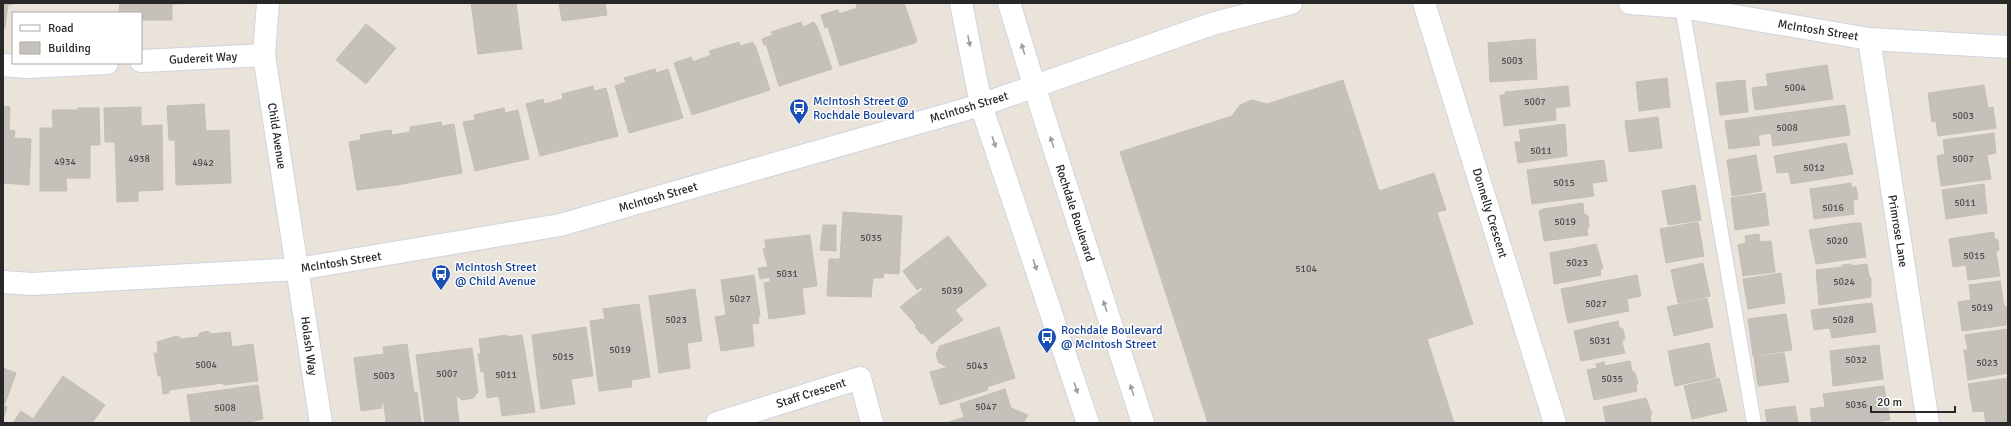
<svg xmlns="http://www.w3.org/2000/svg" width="2011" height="426" font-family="Signika,sans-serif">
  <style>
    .building { fill: #c5c0ba; stroke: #c4beb4 }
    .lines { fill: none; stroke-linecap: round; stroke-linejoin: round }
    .lane-casing { stroke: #d0d3e0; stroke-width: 16 }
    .street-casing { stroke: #d0d3e0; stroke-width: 24 }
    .secondary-casing { stroke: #d0d3e0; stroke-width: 24 }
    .lane { stroke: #fff; stroke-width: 14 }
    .street { stroke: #fff; stroke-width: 22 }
    .secondary { stroke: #fff; stroke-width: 22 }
    .oneway { fill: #9e9e9e }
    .labels { text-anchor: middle; stroke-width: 3; stroke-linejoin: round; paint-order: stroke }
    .number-label { font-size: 10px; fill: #4f4e4c }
    .street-label { font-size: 12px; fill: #282828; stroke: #fff }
    .transit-label { font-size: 12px; fill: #164399; stroke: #fff; text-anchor: start }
  </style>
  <rect width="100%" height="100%" fill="#eae3da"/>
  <path class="building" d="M 3,3 L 12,3 L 12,5 L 8,4 L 5,28 L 3,28 Z
    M 120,3 L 199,3 L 172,4 L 172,20 L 141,20 L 141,13 L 119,13 Z
    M 471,3 L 516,3 L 522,49 L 478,54 Z
    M 559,3 L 605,3 L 607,15 L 562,21 Z
    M 904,3 L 917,41 L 915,43 L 840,66 L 828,27 L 825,28 L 821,15 L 838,10 L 839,14 L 857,8 L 856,4 L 858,3 Z
    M 801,22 L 803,27 L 814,22 L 816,26 L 817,26 L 832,69 L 779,86 L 766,44 L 764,45 L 762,39 L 773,35 L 771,32 Z
    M 366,24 L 396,48 L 366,84 L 336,60 Z
    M 1535,39 L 1537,79 L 1490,82 L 1488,43 Z
    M 739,42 L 740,46 L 753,42 L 754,46 L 755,45 L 770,90 L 692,115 L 674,63 L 691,57 L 693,62 L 711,55 L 709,51 Z
    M 1827,65 L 1833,99 L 1755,110 L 1752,88 L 1768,86 L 1766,74 Z
    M 655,69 L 656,73 L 668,69 L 683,118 L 629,133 L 615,86 L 626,82 L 624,78 Z
    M 1667,78 L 1670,107 L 1639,111 L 1636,82 Z
    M 1343,80 L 1379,191 L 1434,173 L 1446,210 L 1437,212 L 1473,324 L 1427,339 L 1454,423 L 1208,423 L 1120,152 L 1232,116 L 1240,105 L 1252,100 L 1267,104 Z
    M 1745,80 L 1748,112 L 1720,115 L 1716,83 Z
    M 1984,85 L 1988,108 L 1993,107 L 1996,128 L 1938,136 L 1936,121 L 1932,122 L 1928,93 Z
    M 593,86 L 594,91 L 606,88 L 618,136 L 540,156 L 526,104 L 543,99 L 544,104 L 563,99 L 562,94 Z
    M 1568,86 L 1570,106 L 1555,108 L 1556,120 L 1504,126 L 1500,95 L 1505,95 L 1505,92 Z
    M 204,104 L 206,131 L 229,130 L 231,183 L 176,185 L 175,140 L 169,140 L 167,106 Z
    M 1845,105 L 1850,135 L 1773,146 L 1771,133 L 1758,135 L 1760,145 L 1729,149 L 1725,121 Z
    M 3,106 L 10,107 L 9,130 L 15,131 L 14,138 L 31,139 L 29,185 L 3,183 Z
    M 141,107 L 141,126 L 162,125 L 163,190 L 138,191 L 138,201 L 117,202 L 115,142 L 105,142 L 104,108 Z
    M 78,108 L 99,108 L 100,145 L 90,145 L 90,178 L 66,178 L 67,191 L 40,191 L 40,128 L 53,128 L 52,110 L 78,110 Z
    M 504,108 L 505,113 L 518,110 L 529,159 L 475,171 L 463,122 L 475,120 L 474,115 Z
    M 1658,117 L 1662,148 L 1629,152 L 1625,121 Z
    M 441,122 L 442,126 L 454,124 L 462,173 L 397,185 L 357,190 L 349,142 L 361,140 L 360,135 L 391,130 L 392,135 L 410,132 L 410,127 Z
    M 1565,124 L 1567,156 L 1518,163 L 1515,142 L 1521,142 L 1519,130 Z
    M 1994,133 L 1996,153 L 1987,155 L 1991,179 L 1941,186 L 1937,156 L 1945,154 L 1943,140 Z
    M 1846,143 L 1853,174 L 1791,184 L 1789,172 L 1777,173 L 1774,156 Z
    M 1756,155 L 1762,191 L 1732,196 L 1727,160 Z
    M 1604,160 L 1607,181 L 1592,183 L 1594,196 L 1532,204 L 1527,170 Z
    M 1851,183 L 1851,187 L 1856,187 L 1858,199 L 1853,200 L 1854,214 L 1814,219 L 1810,189 Z
    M 1984,184 L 1987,213 L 1946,219 L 1942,190 Z
    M 1695,185 L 1701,220 L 1668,225 L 1662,191 Z
    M 1765,193 L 1769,225 L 1735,230 L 1731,198 Z
    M 1583,203 L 1584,214 L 1588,216 L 1589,227 L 1587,230 L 1588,235 L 1544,241 L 1539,211 L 1543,209 Z
    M 843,212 L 902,216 L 899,274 L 884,273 L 883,278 L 873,278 L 871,297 L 827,296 L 829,259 L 840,259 Z
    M 1698,222 L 1704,256 L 1666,263 L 1660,229 Z
    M 1854,223 L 1861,223 L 1866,257 L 1816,264 L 1809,230 Z
    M 823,225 L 836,225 L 836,251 L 820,250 Z
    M 1994,232 L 1994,238 L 1998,240 L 1999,250 L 1996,252 L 2000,276 L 1968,280 L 1966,265 L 1953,267 L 1949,239 Z
    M 1759,234 L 1760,242 L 1771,241 L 1775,272 L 1743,276 L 1738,245 L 1746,243 L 1745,236 Z
    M 810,235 L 817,286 L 802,288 L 805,314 L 769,319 L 764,283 L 770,282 L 770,277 L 760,279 L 758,268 L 768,267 L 763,249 L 766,248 L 765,240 Z
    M 948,236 L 987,285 L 955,310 L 963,320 L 932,344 L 923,333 L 921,334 L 915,327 L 917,326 L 900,307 L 923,289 L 921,287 L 917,290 L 903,271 Z
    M 1596,244 L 1603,268 L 1600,271 L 1601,275 L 1554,284 L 1550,253 Z
    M 1703,263 L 1710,296 L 1678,303 L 1671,270 Z
    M 1851,264 L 1851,266 L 1867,264 L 1869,276 L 1871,278 L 1871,297 L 1819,305 L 1816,270 L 1842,267 L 1842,265 Z
    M 1781,273 L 1785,303 L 1748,309 L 1743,279 Z
    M 754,275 L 760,316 L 758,317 L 759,323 L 752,324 L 754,346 L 721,351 L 715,317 L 726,315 L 721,280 Z
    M 1637,275 L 1641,296 L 1627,299 L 1629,311 L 1568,323 L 1561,289 Z
    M 2000,281 L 2004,306 L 2007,307 L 2008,317 L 2006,320 L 2006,325 L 1962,331 L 1958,302 L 1971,300 L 1969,285 Z
    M 695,289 L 702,341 L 687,343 L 690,368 L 659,373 L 649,296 Z
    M 1707,298 L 1713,327 L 1674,336 L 1667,307 Z
    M 1872,303 L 1876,332 L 1832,338 L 1830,329 L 1828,328 L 1814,330 L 1811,310 Z
    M 639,304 L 650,377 L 631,380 L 632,387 L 599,391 L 590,321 L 605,319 L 603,309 Z
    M 1786,314 L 1792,350 L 1753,356 L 1748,319 Z
    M 1618,321 L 1619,327 L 1623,329 L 1625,338 L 1622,342 L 1625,353 L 1581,361 L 1574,331 Z
    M 586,327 L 593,376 L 571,379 L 575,404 L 541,409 L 532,335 Z
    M 999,327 L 1015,378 L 987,387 L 988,390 L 940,405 L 930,372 L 948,367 L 939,363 L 936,354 L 940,346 Z
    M 2008,329 L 2008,373 L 1968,380 L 1964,350 L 1968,350 L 1965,335 Z
    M 208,331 L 211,334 L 230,332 L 232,347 L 253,344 L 258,381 L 224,385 L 223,383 L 169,390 L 169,393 L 163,394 L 161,376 L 158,376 L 154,353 L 158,353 L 157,342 L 177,336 L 182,339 L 198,337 L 200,333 Z
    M 507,335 L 507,337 L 522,335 L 535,412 L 502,416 L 499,396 L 487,398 L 484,372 L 481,372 L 478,354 L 481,354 L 479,339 Z
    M 1709,343 L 1716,377 L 1675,386 L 1668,351 Z
    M 407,344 L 414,393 L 417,392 L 421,423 L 386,423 L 384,404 L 381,404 L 382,408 L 361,411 L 354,358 L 384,354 L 383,347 Z
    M 1879,345 L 1883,379 L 1833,386 L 1830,351 Z
    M 472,348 L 478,392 L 473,398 L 462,400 L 456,395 L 459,423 L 425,423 L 416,355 Z
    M 1784,353 L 1789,382 L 1758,386 L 1754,357 Z
    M 1630,361 L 1632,371 L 1635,373 L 1638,383 L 1636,386 L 1637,391 L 1594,400 L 1587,370 L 1597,368 L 1596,364 L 1604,362 L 1605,366 Z
    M 3,368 L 16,373 L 4,406 L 7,407 L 3,420 Z
    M 63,376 L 105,405 L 92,423 L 13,423 L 21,411 L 33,419 Z
    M 1719,378 L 1727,411 L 1692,419 L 1684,386 Z
    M 2008,378 L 2008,423 L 1986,423 L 1984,411 L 1973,412 L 1968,384 Z
    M 258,385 L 263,419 L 245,423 L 191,423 L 187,395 Z
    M 1884,386 L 1890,420 L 1865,423 L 1812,423 L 1810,409 L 1825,407 L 1823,394 Z
    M 1005,389 L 1011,408 L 1028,415 L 1023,423 L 946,423 L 964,417 L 960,404 Z
    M 1646,398 L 1652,414 L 1650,417 L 1651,423 L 1606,423 L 1603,407 Z
    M 1795,406 L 1798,423 L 1767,423 L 1765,410 Z"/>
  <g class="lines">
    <g class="lane-casing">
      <path id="lane" d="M 1682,7 L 1754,423"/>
    </g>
    <g class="street-casing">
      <path id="street" d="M 268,3 L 264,55 L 321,423
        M 1424,3 L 1555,423
        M 1869,39 L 1928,423
        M 141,61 L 264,55
        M 3,65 L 27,67 L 107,63
        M 717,423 L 860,378 L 872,423"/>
    </g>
    <g class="secondary-casing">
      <path id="secondary" d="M 961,3 L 981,105 L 1088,423
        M 1009,3 L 1043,114 L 1143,423
        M 1630,3 L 1682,7 L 1869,39 L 2008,47
        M 3,282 L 32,284 L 298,269 L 560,225 L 981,105 L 1212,24 L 1291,3"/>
    </g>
    <use href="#lane" class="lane"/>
    <use href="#street" class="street"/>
    <use href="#secondary" class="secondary"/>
  </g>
  <defs><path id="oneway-solid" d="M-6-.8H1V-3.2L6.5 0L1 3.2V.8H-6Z"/></defs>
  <g class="oneway">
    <use href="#oneway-solid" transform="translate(969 41) rotate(79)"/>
    <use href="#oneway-solid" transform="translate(1023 49) rotate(-107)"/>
    <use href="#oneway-solid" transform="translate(994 142) rotate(72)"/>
    <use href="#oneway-solid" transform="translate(1052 142) rotate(-108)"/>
    <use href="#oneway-solid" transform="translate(1035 265) rotate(72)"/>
    <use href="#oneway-solid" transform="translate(1105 306) rotate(-108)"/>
    <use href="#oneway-solid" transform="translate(1076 388) rotate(72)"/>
    <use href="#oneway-solid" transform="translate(1132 390) rotate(-108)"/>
  </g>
  <defs>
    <g id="bus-pin" transform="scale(1)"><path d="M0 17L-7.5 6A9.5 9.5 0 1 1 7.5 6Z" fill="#1a4fb4" stroke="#fff"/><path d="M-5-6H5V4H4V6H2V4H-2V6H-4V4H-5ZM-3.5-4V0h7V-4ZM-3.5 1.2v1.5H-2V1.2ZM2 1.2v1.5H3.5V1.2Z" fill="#fff"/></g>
  </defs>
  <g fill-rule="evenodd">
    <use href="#bus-pin" x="799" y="108"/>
    <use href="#bus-pin" x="441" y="274"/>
    <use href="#bus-pin" x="1047" y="337"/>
  </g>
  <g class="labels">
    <g class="number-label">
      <text x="1512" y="64">5003</text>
      <text x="1795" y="91">5004</text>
      <text x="1535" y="105">5007</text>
      <text x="1963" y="119">5003</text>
      <text x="1787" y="131">5008</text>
      <text x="1541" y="154">5011</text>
      <text x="139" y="162">4938</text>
      <text x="1963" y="162">5007</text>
      <text x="65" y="165">4934</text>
      <text x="203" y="166">4942</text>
      <text x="1814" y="171">5012</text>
      <text x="1564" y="186">5015</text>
      <text x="1965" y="206">5011</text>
      <text x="1833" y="211">5016</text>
      <text x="1565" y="225">5019</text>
      <text x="871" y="241">5035</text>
      <text x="1837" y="244">5020</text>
      <text x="1974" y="259">5015</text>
      <text x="1577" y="266">5023</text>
      <text x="1306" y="272">5104</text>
      <text x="787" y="277">5031</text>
      <text x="1844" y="285">5024</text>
      <text x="952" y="294">5039</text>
      <text x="740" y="302">5027</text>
      <text x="1596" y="307">5027</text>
      <text x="1982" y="311">5019</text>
      <text x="676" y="323">5023</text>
      <text x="1843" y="323">5028</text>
      <text x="1600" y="344">5031</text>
      <text x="620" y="353">5019</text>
      <text x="563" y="360">5015</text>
      <text x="1856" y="363">5032</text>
      <text x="1987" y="366">5023</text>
      <text x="206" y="368">5004</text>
      <text x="977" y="369">5043</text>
      <text x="447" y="377">5007</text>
      <text x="506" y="378">5011</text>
      <text x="384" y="379">5003</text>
      <text x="1612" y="382">5035</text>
      <text x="1856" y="408">5036</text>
      <text x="986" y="410">5047</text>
      <text x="225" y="411">5008</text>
    </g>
    <g class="street-label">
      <text transform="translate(1818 30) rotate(9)" y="4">McIntosh Street</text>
      <text transform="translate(203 58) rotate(-3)" y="4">Gudereit Way</text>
      <text transform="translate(969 107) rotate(-17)" y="4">McIntosh Street</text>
      <text transform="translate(277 136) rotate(81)" y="4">Child Avenue</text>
      <text transform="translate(658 197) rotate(-16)" y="4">McIntosh Street</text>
      <text transform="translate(1075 213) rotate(72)" y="4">Rochdale Boulevard</text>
      <text transform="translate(1490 213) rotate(73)" y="4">Donnelly Crescent</text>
      <text transform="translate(1898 231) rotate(81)" y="4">Primrose Lane</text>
      <text transform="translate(341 262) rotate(-9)" y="4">McIntosh Street</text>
      <text transform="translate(309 346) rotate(82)" y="4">Holash Way</text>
      <text transform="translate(811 393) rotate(-18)" y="4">Staff Crescent</text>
    </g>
    <g class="transit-label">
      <text x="813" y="105">McIntosh Street @<tspan x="813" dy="14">Rochdale Boulevard</tspan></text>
      <text x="455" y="271">McIntosh Street<tspan x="455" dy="14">@ Child Avenue</tspan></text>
      <text x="1061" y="334">Rochdale Boulevard<tspan x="1061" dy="14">@ McIntosh Street</tspan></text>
    </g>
  </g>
  <rect width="2011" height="426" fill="none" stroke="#282828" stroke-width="8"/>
  <rect x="12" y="12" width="130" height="52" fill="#ffffff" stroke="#a9a9a9"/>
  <rect x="20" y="25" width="20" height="6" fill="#ffffff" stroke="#a9a9a9"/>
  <text x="48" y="32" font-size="12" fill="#282828">Road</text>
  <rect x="20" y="42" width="20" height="12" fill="#c5c0ba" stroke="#a9a9a9"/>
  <text x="48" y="52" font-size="12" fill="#282828">Building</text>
  <path d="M1871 406v6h84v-6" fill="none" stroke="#282828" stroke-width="2"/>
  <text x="1877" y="406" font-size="12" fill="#282828" stroke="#ffffff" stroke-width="3" paint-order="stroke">20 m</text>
</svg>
